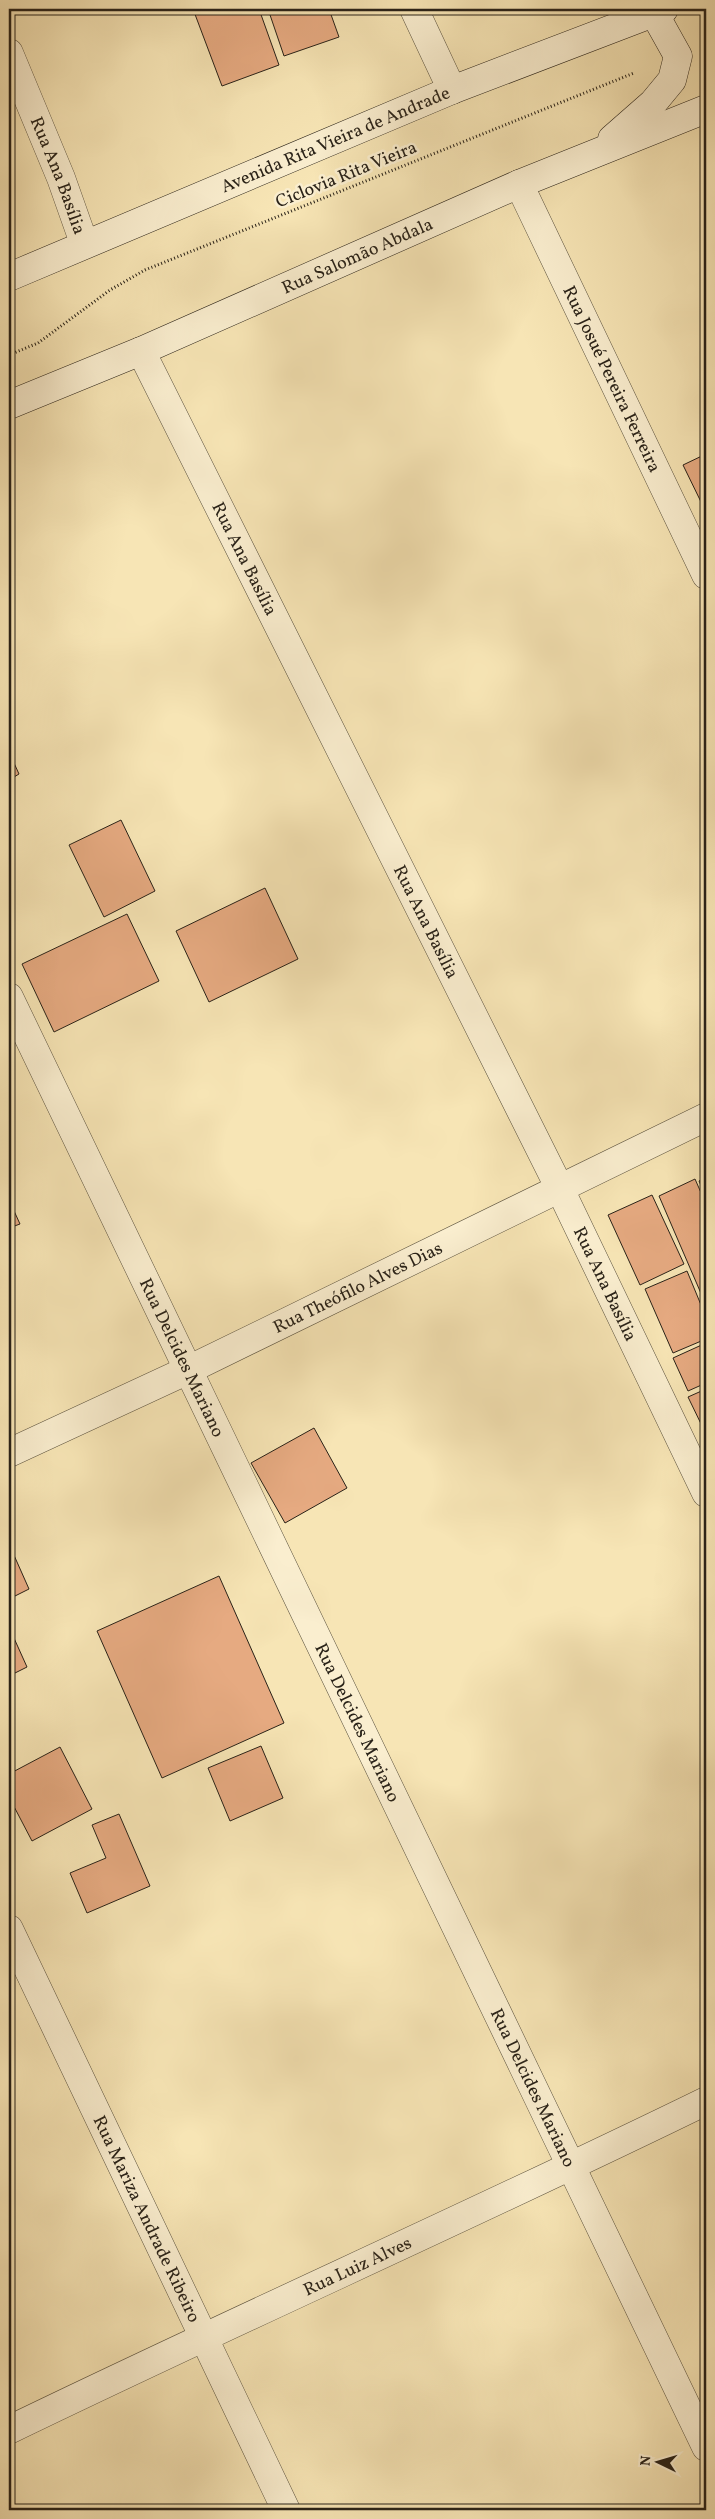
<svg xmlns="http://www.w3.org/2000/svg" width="715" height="2519" font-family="Vollkorn,serif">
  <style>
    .building { fill: #e6aa81; stroke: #292218 }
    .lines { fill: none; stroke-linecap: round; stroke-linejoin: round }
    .street-casing { stroke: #5c533f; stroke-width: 29 }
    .secondary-casing { stroke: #292218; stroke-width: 29 }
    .path { stroke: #292218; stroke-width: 3; stroke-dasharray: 1 2.5; stroke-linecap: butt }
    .street { stroke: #faeecf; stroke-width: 28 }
    .secondary { stroke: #faeecf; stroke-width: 28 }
    .labels { text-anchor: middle; stroke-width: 5; stroke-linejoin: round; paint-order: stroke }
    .street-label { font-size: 18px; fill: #292218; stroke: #faeecf }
  </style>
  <rect width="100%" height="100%" fill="#f7e5b5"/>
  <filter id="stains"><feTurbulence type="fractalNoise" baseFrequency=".004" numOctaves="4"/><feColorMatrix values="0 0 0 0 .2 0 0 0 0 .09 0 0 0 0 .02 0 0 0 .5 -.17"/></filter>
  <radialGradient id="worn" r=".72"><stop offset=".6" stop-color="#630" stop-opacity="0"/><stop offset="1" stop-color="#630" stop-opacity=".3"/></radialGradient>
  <path class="building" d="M 193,9 L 259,9 L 279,65 L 222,86 Z
    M 268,9 L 329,9 L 339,37 L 284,56 Z
    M 706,454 L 706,505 L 703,506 L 683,465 Z
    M 9,752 L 19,774 L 9,780 Z
    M 121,820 L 155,891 L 104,917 L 69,845 Z
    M 265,888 L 298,959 L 209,1002 L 176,931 Z
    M 127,914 L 159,981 L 54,1032 L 22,964 Z
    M 706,1177 L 706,1197 L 699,1181 Z
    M 695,1179 L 706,1204 L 706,1305 L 659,1196 Z
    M 652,1195 L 684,1264 L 640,1285 L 608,1215 Z
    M 9,1200 L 20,1224 L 9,1228 Z
    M 687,1271 L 706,1317 L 706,1339 L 673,1353 L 645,1289 Z
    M 706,1343 L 706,1383 L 688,1391 L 673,1358 Z
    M 706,1389 L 706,1428 L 704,1430 L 688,1397 Z
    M 314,1428 L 347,1488 L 285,1523 L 251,1463 Z
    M 9,1544 L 29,1589 L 9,1599 Z
    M 219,1576 L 284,1723 L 162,1778 L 97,1631 Z
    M 9,1627 L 27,1667 L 9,1676 Z
    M 261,1746 L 283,1798 L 230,1821 L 208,1768 Z
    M 60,1747 L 92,1809 L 32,1841 L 9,1797 L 9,1774 Z
    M 119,1814 L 150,1886 L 87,1913 L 70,1873 L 106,1858 L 92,1825 Z"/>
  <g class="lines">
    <g class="street-casing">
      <g id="street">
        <path d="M 414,9 L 452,90"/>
        <path id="s1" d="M 9,53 L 61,178 L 84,243"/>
        <path id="s2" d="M 519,184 L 706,575"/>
        <path id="s3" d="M 141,351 L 560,1189 L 706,1493"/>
        <path id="s4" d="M 9,997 L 706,2447"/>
        <path id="s5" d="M 9,1453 L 188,1370 L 706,1117"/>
        <path id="s6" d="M 9,1929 L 286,2510"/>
        <path id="s7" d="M 9,2430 C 240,2318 475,2214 706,2101"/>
      </g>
    </g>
    <g class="secondary-casing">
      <g id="secondary">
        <path d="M 612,139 L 653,103 L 672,80 L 678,56 L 654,13"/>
        <path id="s8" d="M 9,277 L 452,90 L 664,9"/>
        <path id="s9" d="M 9,405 L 141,351 L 519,184 L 706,109"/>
      </g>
    </g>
    <path class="path" d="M 9,355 L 38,343 L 110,290 L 145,270 L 634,73"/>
    <use href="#street" class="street"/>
    <use href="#secondary" class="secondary"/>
  </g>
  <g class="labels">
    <g class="street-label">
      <text dy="6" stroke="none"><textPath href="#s8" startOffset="354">Avenida Rita Vieira de Andrade</textPath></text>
      <text transform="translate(346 174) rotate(-22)" y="6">Ciclovia Rita Vieira</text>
      <text dy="6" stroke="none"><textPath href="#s1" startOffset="132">Rua Ana Basília</textPath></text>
      <text dy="6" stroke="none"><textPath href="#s9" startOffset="379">Rua Salomão Abdala</textPath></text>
      <text dy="6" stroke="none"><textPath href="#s2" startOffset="216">Rua Josué Pereira Ferreira</textPath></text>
      <text dy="6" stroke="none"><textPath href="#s3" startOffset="232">Rua Ana Basília</textPath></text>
      <text dy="6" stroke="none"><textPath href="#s3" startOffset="638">Rua Ana Basília</textPath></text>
      <text dy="6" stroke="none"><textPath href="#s3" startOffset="1042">Rua Ana Basília</textPath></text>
      <text dy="6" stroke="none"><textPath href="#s5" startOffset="386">Rua Theófilo Alves Dias</textPath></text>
      <text dy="6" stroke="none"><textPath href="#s4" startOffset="400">Rua Delcides Mariano</textPath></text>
      <text dy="6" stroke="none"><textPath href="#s4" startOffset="805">Rua Delcides Mariano</textPath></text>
      <text dy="6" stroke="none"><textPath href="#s4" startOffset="1210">Rua Delcides Mariano</textPath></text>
      <text dy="6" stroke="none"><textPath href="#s6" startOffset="321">Rua Mariza Andrade Ribeiro</textPath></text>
      <text dy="6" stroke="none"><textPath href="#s7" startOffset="385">Rua Luiz Alves</textPath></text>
    </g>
  </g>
  <rect width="715" height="2519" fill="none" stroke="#f7e5b5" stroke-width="30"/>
  <rect x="10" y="10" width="695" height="2499" fill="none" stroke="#292218" stroke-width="2.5"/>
  <rect x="15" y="15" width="685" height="2489" fill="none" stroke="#292218"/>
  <g transform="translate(658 2462) rotate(275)" stroke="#faeecf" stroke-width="4" paint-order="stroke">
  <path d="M0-4L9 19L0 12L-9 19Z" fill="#292218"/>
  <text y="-8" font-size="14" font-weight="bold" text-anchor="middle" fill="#292218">N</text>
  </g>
  <rect width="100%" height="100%" filter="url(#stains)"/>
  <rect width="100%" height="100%" fill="url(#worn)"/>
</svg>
